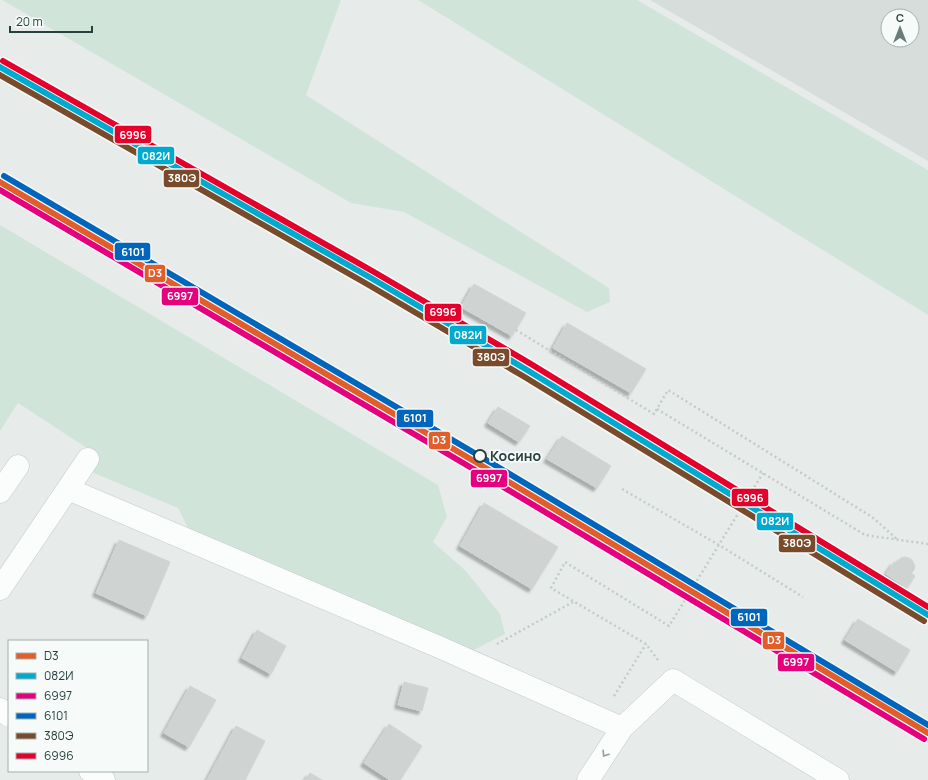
<svg xmlns="http://www.w3.org/2000/svg" width="928" height="780" font-family="Manrope,sans-serif">
  <style>
    .built { fill: #d6dddb; fill-rule: evenodd }
    .green { fill: #d1e4da }
    .building { fill: #cfd3d2; stroke: #d0d5d4; filter: url(#shadow) }
    .lines { fill: none; stroke-linecap: round; stroke-linejoin: round }
    .minor-casing { stroke: #c4c9c8; stroke-width: 23 }
    .path { stroke: #c3cbca; stroke-width: 2.5; stroke-dasharray: 2 3; stroke-linecap: butt }
    .minor { stroke: #fbfcfc; stroke-width: 22 }
    .rail-1-casing { stroke: #f6faf9; stroke-width: 9 }
    .rail-2-casing { stroke: #f6faf9; stroke-width: 9 }
    .rail-3-casing { stroke: #f6faf9; stroke-width: 9 }
    .rail-4-casing { stroke: #f6faf9; stroke-width: 9 }
    .rail-5-casing { stroke: #f6faf9; stroke-width: 9 }
    .rail-6-casing { stroke: #f6faf9; stroke-width: 9 }
    .rail-1 { stroke: #e15d29; stroke-width: 6 }
    .rail-2 { stroke: #00a9ce; stroke-width: 6 }
    .rail-3 { stroke: #e5007d; stroke-width: 6 }
    .rail-4 { stroke: #0065bd; stroke-width: 6 }
    .rail-5 { stroke: #7a4b2a; stroke-width: 6 }
    .rail-6 { stroke: #e4002b; stroke-width: 6 }
    .oneway { stroke: #909e9c }
    .stop-dot { fill: #f6faf9; stroke: #25403d; stroke-width: 2 }
    .labels { text-anchor: middle; stroke-width: 3.5; stroke-linejoin: round; paint-order: stroke }
    .stop-label { font-size: 14px; font-weight: bold; fill: #25403d; stroke: #f6faf9; text-anchor: start }
    .line-badge { stroke: #f6faf9; stroke-width: 1.5 }
    .badge-label { font-size: 11px; text-anchor: middle; font-weight: bold; fill: #fff }
  </style>
  <defs>
    <filter id="shadow"><feDropShadow dx="-3.5" dy="3.5" stdDeviation="1" flood-color="#0004"/></filter>
  </defs>
  <rect width="100%" height="100%" fill="#e7eceb"/>
  <path class="built" d="M 650,0 L 928,0 L 928,161 ZM 888,16 L 912,16 L 912,40 L 888,40 Z"/>
  <path class="green" d="M 2,0 L 341,0 L 306,95 L 609,288 L 610,302 L 587,312 L 404,212 L 351,203 Z
    M 418,0 L 637,0 L 928,170 L 928,315 Z
    M 0,225 L 438,485 L 447,517 L 433,542 L 466,571 L 500,614 L 505,634 L 472,651 L 190,532 L 178,508 L 89,471 L 99,456 L 18,403 L 0,431 Z"/>
  <path class="building" d="M 474,284 L 526,313 L 512,336 L 461,307 Z
    M 567,323 L 646,369 L 631,393 L 553,348 Z
    M 498,407 L 530,426 L 519,442 L 488,423 Z
    M 562,436 L 611,466 L 597,488 L 547,459 Z
    M 484,503 L 558,547 L 532,589 L 460,546 Z
    M 119,540 L 170,562 L 147,616 L 96,593 Z
    M 905,557 L 909,558 L 912,560 L 915,566 L 914,570 L 911,573 L 915,576 L 907,588 L 886,574 L 894,562 L 896,563 L 901,558 Z
    M 858,619 L 910,650 L 897,672 L 845,640 Z
    M 257,630 L 286,646 L 271,674 L 242,658 Z
    M 404,682 L 428,688 L 422,711 L 398,705 Z
    M 190,686 L 216,700 L 189,747 L 164,733 Z
    M 389,724 L 422,746 L 400,780 L 390,780 L 364,763 Z
    M 236,726 L 265,741 L 245,780 L 207,780 Z
    M 310,773 L 322,780 L 305,780 Z"/>
  <g class="lines">
    <g class="minor-casing">
      <path id="minor" d="M 68,489 L 439,647 L 622,728
        M 0,492 L 18,466
        M 0,589 L 88,459
        M 0,709 L 9,716
        M 90,771 L 104,780
        M 588,780 L 622,728 L 673,680 L 838,780"/>
    </g>
    <path class="path" d="M 516,330 L 654,414 L 668,390 L 872,517 L 898,540
      M 657,409 L 865,535 L 928,544
      M 622,489 L 719,545 L 803,597
      M 497,644 L 573,602
      M 658,660 L 646,644 L 551,588 L 565,562 L 669,626 L 763,473
      M 614,696 L 646,644"/>
    <use href="#minor" class="minor"/>
    <g class="rail-1-casing">
      <path id="rail-1" d="M 0,182 L 479,464 L 928,733"/>
    </g>
    <g class="rail-2-casing">
      <path id="rail-2" d="M 0,67 L 371,278 L 527,370 L 928,615"/>
    </g>
    <g class="rail-3-casing">
      <path id="rail-3" d="M 0,190 L 475,470 L 924,739"/>
    </g>
    <g class="rail-4-casing">
      <path id="rail-4" d="M 4,176 L 483,458 L 928,725"/>
    </g>
    <g class="rail-5-casing">
      <path id="rail-5" d="M 0,75 L 367,284 L 523,376 L 924,621"/>
    </g>
    <g class="rail-6-casing">
      <path id="rail-6" d="M 3,61 L 374,272 L 531,364 L 928,607"/>
    </g>
    <use href="#rail-1" class="rail-1"/>
    <use href="#rail-2" class="rail-2"/>
    <use href="#rail-3" class="rail-3"/>
    <use href="#rail-4" class="rail-4"/>
    <use href="#rail-5" class="rail-5"/>
    <use href="#rail-6" class="rail-6"/>
  </g>
  <defs><path id="oneway-chevron" d="M-2-3.5L2.5 0L-2 3.5" fill="none" stroke-width="1.6" stroke-linecap="round" stroke-linejoin="round"/></defs>
  <use class="oneway" href="#oneway-chevron" transform="translate(605 754) rotate(123)"/>
  <circle class="stop-dot" cx="480" cy="456" r="6"/>
  <g class="labels">
    <g class="stop-label">
      <text x="490" y="461">Косино</text>
    </g>
  </g>
  <g class="line-badge">
    <rect x="114" y="125" width="38" height="19" rx="4" fill="#e4002b"/>
    <rect x="137" y="146" width="38" height="19" rx="4" fill="#00a9ce"/>
    <rect x="163" y="169" width="37" height="19" rx="4" fill="#7a4b2a"/>
    <rect x="114" y="242" width="37" height="19" rx="4" fill="#0065bd"/>
    <rect x="144" y="264" width="22" height="19" rx="4" fill="#e15d29"/>
    <rect x="161" y="287" width="38" height="19" rx="4" fill="#e5007d"/>
    <rect x="424" y="303" width="38" height="19" rx="4" fill="#e4002b"/>
    <rect x="449" y="325" width="38" height="20" rx="4" fill="#00a9ce"/>
    <rect x="472" y="348" width="38" height="19" rx="4" fill="#7a4b2a"/>
    <rect x="396" y="409" width="38" height="19" rx="4" fill="#0065bd"/>
    <rect x="428" y="431" width="23" height="19" rx="4" fill="#e15d29"/>
    <rect x="470" y="469" width="38" height="19" rx="4" fill="#e5007d"/>
    <rect x="731" y="488" width="38" height="19" rx="4" fill="#e4002b"/>
    <rect x="756" y="512" width="38" height="19" rx="4" fill="#00a9ce"/>
    <rect x="778" y="534" width="38" height="19" rx="4" fill="#7a4b2a"/>
    <rect x="730" y="608" width="38" height="19" rx="4" fill="#0065bd"/>
    <rect x="762" y="631" width="23" height="19" rx="4" fill="#e15d29"/>
    <rect x="777" y="653" width="38" height="19" rx="4" fill="#e5007d"/>
  </g>
  <g class="badge-label">
    <text x="133" y="139">6996</text>
    <text x="156" y="160">082И</text>
    <text x="182" y="182">380Э</text>
    <text x="133" y="256">6101</text>
    <text x="155" y="277">D3</text>
    <text x="180" y="300">6997</text>
    <text x="443" y="316">6996</text>
    <text x="468" y="339">082И</text>
    <text x="491" y="361">380Э</text>
    <text x="415" y="422">6101</text>
    <text x="439" y="444">D3</text>
    <text x="489" y="482">6997</text>
    <text x="750" y="502">6996</text>
    <text x="775" y="525">082И</text>
    <text x="797" y="547">380Э</text>
    <text x="749" y="621">6101</text>
    <text x="774" y="644">D3</text>
    <text x="796" y="666">6997</text>
  </g>
  <rect x="8" y="640" width="140" height="132" fill="#f6faf9" stroke="#a2b0ae"/>
  <rect x="16" y="653" width="20" height="6" fill="#e15d29" stroke="#a2b0ae"/>
  <text x="44" y="660" font-size="12" fill="#25403d">D3</text>
  <rect x="16" y="673" width="20" height="6" fill="#00a9ce" stroke="#a2b0ae"/>
  <text x="44" y="680" font-size="12" fill="#25403d">082И</text>
  <rect x="16" y="693" width="20" height="6" fill="#e5007d" stroke="#a2b0ae"/>
  <text x="44" y="700" font-size="12" fill="#25403d">6997</text>
  <rect x="16" y="713" width="20" height="6" fill="#0065bd" stroke="#a2b0ae"/>
  <text x="44" y="720" font-size="12" fill="#25403d">6101</text>
  <rect x="16" y="733" width="20" height="6" fill="#7a4b2a" stroke="#a2b0ae"/>
  <text x="44" y="740" font-size="12" fill="#25403d">380Э</text>
  <rect x="16" y="753" width="20" height="6" fill="#e4002b" stroke="#a2b0ae"/>
  <text x="44" y="760" font-size="12" fill="#25403d">6996</text>
  <g transform="translate(900 28)"><circle r="19" fill="#f6faf9" stroke="#a2b0ae"/>
  <path d="M0-3L7 15L0 10L-7 15Z" fill="#697c7a"/>
  <text y="-6" font-size="11" font-weight="bold" text-anchor="middle" fill="#25403d">С</text>
  </g>
  <path d="M10 26v6h82v-6" fill="none" stroke="#25403d" stroke-width="2"/>
  <text x="16" y="26" font-size="12" fill="#25403d" stroke="#f6faf9" stroke-width="3" paint-order="stroke">20 m</text>
</svg>
